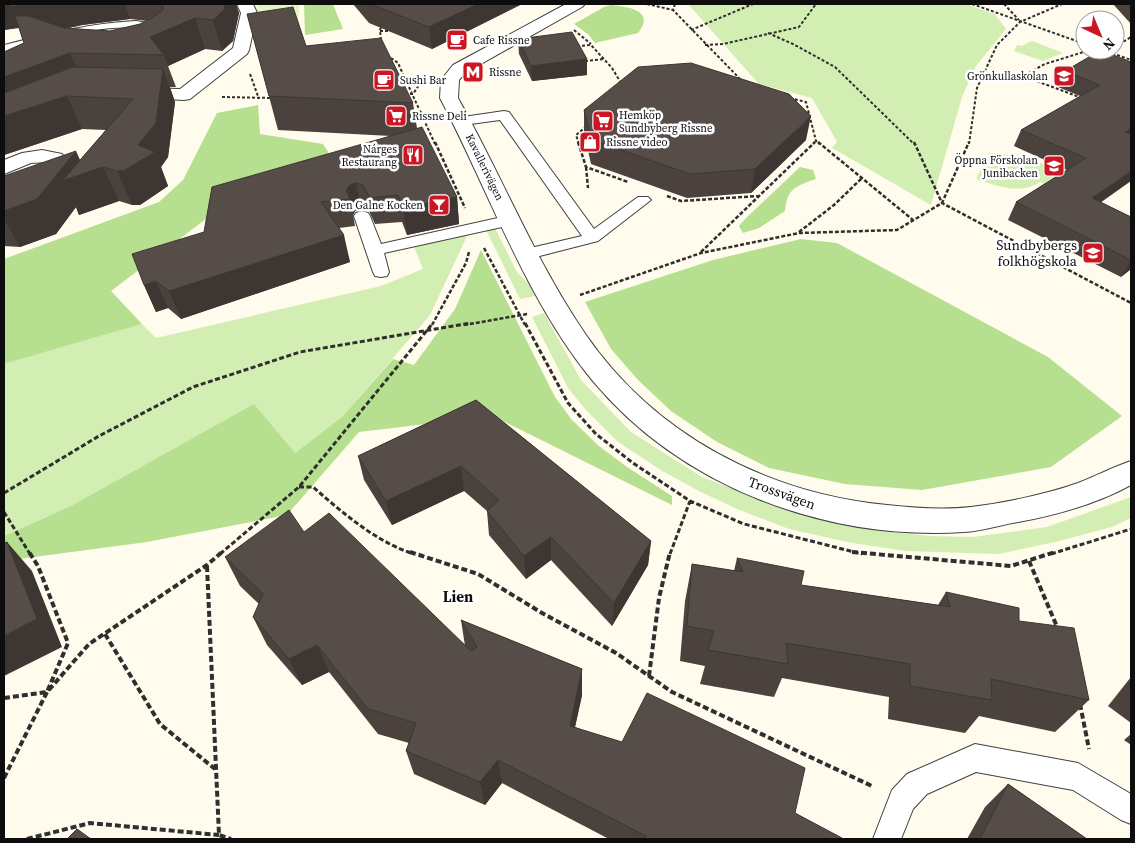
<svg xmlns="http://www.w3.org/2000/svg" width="1135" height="843" font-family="'Source Serif 4',serif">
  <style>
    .green { fill: #d3eeb2 }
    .forest { fill: #b6e08f }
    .pitch { fill: #e5f4c5 }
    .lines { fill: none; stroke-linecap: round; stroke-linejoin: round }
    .service-casing { stroke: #404040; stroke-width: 2 }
    .minor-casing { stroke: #404040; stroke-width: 2 }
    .tertiary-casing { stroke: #404040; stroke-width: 2 }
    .path-far3 { stroke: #2f2f2f; stroke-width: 2; stroke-dasharray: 3 2; stroke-linecap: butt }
    .path-far2 { stroke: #2f2f2f; stroke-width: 2.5; stroke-dasharray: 4 2; stroke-linecap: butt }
    .path-far1 { stroke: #2f2f2f; stroke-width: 3; stroke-dasharray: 5 2.5; stroke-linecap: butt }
    .path { stroke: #2f2f2f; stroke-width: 4; stroke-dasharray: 6 3; stroke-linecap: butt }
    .service { fill: #fff; fill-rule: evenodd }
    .minor { fill: #fff; fill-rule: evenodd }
    .tertiary { fill: #fff; fill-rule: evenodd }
    .wall { fill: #4b423e; fill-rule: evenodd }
    .shaded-wall { fill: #3d3632 }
    .building { fill: #574d48; stroke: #3d3632 }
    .labels { text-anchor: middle; stroke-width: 5; stroke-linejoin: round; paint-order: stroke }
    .far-poi-label { font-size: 11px; fill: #0d0d0d; stroke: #fff; text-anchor: start }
    .far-street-label { font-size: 11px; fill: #0d0d0d; stroke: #fff }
    .poi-label { font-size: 14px; fill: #0d0d0d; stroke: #fff; text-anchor: end }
    .street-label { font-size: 14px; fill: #0d0d0d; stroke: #fff }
    .neighbourhood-label { font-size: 15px; font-weight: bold; fill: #0d0d0d; stroke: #fff }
  </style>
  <rect width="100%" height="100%" fill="#fffbed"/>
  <path class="green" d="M 688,4 L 965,4 L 995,14 L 1006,29 L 976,66 L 962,97 L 931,205 L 832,148 L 837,142 L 812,98 L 759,84 Z
    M 1032,41 L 1063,53 L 1043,61 L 1014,51 L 1017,45 L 1021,46 Z
    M 989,153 C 1006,154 1037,158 1051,168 C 1056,172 1061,177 1065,181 L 1056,189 L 1040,182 C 1020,195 997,186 976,179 Z
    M 495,228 L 517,272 L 529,284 L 535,296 L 520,299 L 486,230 Z
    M 468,234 L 430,315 L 343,416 L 295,453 L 73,505 L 4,536 L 4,364 L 142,324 L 156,338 L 381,286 L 423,269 L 414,247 Z
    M 544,313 L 581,380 L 631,432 L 702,477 L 754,497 L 814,517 L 867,529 L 930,536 L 973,537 L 1047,527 L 1131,497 L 1131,518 L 1112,527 L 1055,542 L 999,554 L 906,551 L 852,543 L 789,529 L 737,509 L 699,491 L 664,472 L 618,442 L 586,410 L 568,388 L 532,317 Z"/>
  <path class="forest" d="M 304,4 L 333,4 L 343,29 L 305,35 Z
    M 611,5 C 628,7 656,10 638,33 L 595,43 L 589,35 L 574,24 L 604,7 Z
    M 258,105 L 260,134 L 323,144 L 336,164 L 219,209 L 111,291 L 142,324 L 4,364 L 4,259 L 159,202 L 183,180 L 217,113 Z
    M 800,167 L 813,170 L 816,179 C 796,186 787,188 785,211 L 759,228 L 743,233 L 739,226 L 745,219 Z
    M 801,239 L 837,243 L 1048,357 L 1122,416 L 1051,467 L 922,490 L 845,484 L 769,468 L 717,442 L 671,411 L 638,380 L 611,349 L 585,302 L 713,260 Z
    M 481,250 L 555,397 L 572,420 L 599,446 L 627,467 L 672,496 L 672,505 L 493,416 L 359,432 L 287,515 L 147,542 L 4,561 L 4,536 L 73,505 L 254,404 L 295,453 L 343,416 L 393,359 L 414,365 L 455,309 Z"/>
  <path class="pitch" d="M 257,4 L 299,4 L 299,37 L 255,41 Z"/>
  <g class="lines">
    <g class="service-casing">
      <path id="service" d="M 136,21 L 158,25 L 172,35 L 166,39 C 155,36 149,29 137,28 C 93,24 47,43 4,53 L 4,45 C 48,34 91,23 136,21 Z
        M 504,111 L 509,112 L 594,229 L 638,197 L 648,197 L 651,200 L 598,241 L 528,259 L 522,258 L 520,254 L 522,250 L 582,236 L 500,120 L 463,125 L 456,121 L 463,117 Z
        M 362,211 L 368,213 L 370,216 L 381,244 L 511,215 L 517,217 L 519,220 L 517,223 L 511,225 L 384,253 L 389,272 L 387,276 L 381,277 L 375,276 L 373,272 L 354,216 L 356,213 Z
        M 975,744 L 1078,763 L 1131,794 L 1131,824 L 1121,820 L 1073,790 L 976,772 L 927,794 L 913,809 L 901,839 L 873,839 L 892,790 L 907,774 Z"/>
    </g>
    <g class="minor-casing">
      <path id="minor" d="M 237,4 L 253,4 L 257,13 L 249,50 L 247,54 L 190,99 L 184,100 L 128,97 L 125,93 L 128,89 L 134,88 L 180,89 L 233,48 L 241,13 Z
        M 42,150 L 62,154 L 68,162 L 58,174 L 11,197 L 4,199 L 4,185 L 44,166 L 47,162 L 31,163 L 4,174 L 4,160 L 22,153 Z"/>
    </g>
    <g class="tertiary-casing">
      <path id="tertiary" d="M 566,4 L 585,4 L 582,7 L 465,73 L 459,80 L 458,98 C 502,176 535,261 586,335 C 655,435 768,494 887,505 C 914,508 943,510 971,507 C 1004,503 1047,494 1078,483 C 1096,476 1113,467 1131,461 L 1131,485 C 1096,504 1057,515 1018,522 C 1000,525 982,531 964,532 C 826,541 681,487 592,380 C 526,300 488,189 440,98 L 441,80 L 453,65 Z"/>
    </g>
    <path class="path-far3" d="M 647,4 L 673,10
      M 675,4 L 673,10 L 742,81
      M 972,4 L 1085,44
      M 1004,4 L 1019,20
      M 574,30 L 591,44
      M 691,30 L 753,4
      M 380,31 L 392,31
      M 768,33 L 793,44 L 835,67 L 914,144
      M 381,40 L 380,30 L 382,25
      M 705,45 L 723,44 L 799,27 L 816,4
      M 577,46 L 591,45 L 612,68 L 621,83
      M 1115,47 L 1131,37
      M 1103,50 L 1131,60
      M 387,55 L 398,63 L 435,144
      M 585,61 L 604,59
      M 250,74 L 259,99
      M 405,94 L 413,94 L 423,79
      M 222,97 L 273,98
      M 790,98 L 806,102 L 816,141 L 819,144
      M 1082,98 L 1031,79 L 1030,72 L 1045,64 L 1090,50
      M 579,144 L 576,135 L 587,126
      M 813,144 L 816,141
      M 969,144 L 977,88 L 997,45 L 1020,22 L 1062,4"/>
    <path class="path-far2" d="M 435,142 L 465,208
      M 578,142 L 586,167 L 628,182
      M 818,142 L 913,220
      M 914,142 L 942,203 L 1131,303
      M 586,167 L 588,188
      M 667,196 L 681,201 L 759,196
      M 799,232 L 834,205 L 862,178
      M 484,248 L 525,325
      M 701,252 L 815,142
      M 580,295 L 701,253 L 799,233 L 897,230 L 942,203 L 969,142
      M 432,325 L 466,263 L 469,252
      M 464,325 L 527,314"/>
    <path class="path-far1" d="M 525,323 L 568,403 L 596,434 L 633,463 L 690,501 L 744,524 L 862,554
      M 299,487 L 313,487 C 343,513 376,542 414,554
      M 4,493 L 99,436 L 193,387 L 300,352 L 471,323
      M 4,512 L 30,554
      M 220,554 L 299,487 L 433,323
      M 670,554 L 690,501
      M 1051,554 L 1131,529"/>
    <path class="path" d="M 410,552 L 478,574 L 542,613 L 616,653 L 672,692 L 874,787
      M 852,552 L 1011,566 L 1055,552
      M 1029,561 L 1058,629
      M 207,566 L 219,835 L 231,839
      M 105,634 L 160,724 L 215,769
      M 649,676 L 659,598 L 670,552
      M 4,698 L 47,692 L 68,643 L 38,566 L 29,552
      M 1080,704 L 1089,749
      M 4,778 L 47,692 L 89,644 L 207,565 L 222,552
      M 27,839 L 90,823 L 219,835"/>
    <use href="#service" class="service"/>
    <use href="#minor" class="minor"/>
    <use href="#tertiary" class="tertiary"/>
  </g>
  <path class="wall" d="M 4,4 L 236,4 L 239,13 L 233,41 L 222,51 L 205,49 L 168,66 L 176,87 L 170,87 L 175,102 L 168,157 L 161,167 L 168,186 L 140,205 L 132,205 L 119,201 L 79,215 L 76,207 L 56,234 L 20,247 L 4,246 L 4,176 L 80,160 L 106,130 L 82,129 L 4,155 L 4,52 L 24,43 L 19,28 L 4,30 ZM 130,19 L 147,21 L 140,24 L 110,31 L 65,29 L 82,25 Z
    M 353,4 L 522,4 L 432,49 L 369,23 Z
    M 1113,4 L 1131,4 L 1131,24 Z
    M 247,14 L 413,103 L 417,128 L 457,197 L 459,224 L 407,235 L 402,222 L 375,224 L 369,211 L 361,209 L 355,211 L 353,215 L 355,226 L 339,228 L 350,262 L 181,319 L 168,308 L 156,312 L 144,285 L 204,232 L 391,136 L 278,130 Z
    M 518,39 L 587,59 L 587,75 L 532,81 L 519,54 Z
    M 1101,50 L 1101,202 L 1131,217 L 1131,269 L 1121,277 L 1008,220 L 1016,202 L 1067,170 L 1014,146 L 1021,130 L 1080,96 L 1058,87 L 1065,71 Z
    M 584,110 L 806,140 L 751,193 L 687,198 L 591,164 L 584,133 Z
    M 476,400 L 651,541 L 648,565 L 612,626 L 551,560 L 526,579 L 489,535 L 487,511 L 464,491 L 392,525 L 364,480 L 358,456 Z
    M 304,532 L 465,646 L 461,620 L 582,669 L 582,695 L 575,727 L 795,813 L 842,839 L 609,839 L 502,783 L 485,805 L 414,774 L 406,751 L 409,743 L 378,734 L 329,672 L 302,685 L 267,645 L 253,617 L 259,604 L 240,586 L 225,557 Z
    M 737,558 L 801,585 L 938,605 L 946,592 L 1019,621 L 1089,700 L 1055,732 L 979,716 L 965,733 L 888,719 L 889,697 L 782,678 L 774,697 L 700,684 L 705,666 L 680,661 L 685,601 L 692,564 L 734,571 Z
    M 1131,677 L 1131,723 L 1108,706 Z
    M 1131,734 L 1131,745 L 1124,740 Z
    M 1008,784 L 1087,839 L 967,839 L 985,807 Z"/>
  <path class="shaded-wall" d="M 4,4 L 124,4 L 130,19 L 82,25 L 26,37 L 21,27 L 4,30 Z
    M 225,4 L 236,4 L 239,13 L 233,41 L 222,51 L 213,20 Z
    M 478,4 L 522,4 L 432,49 L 429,27 Z
    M 195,18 L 205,49 L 168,66 L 164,55 L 150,37 Z
    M 70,53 L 84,85 L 67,96 L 82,129 L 4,155 L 4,77 Z
    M 587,59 L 587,75 L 532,81 L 531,66 Z
    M 163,69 L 175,102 L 168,157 L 161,167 L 168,186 L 140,205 L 132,205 L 117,171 L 138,145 Z
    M 811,116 L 806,140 L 751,193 L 755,169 Z
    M 1131,128 L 1131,138 L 1125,132 Z
    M 76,151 L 86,173 L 103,167 L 119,201 L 79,215 L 76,207 L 56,234 L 20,247 L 4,219 L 4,211 Z
    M 1131,171 L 1131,181 L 1083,215 L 1092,198 Z
    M 356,183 L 361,209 L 355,211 L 353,215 L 350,199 L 346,190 L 350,185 Z
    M 457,197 L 459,224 L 407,235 L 403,208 Z
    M 344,235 L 350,262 L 181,319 L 169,291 Z
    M 1131,260 L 1131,269 L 1121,277 Z
    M 156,281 L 168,308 L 156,312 L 144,285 Z
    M 461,466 L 464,491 L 392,525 L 386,501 Z
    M 551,537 L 551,560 L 526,579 L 524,556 Z
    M 651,541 L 648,565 L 612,626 L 614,603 Z
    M 7,542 L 32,571 L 62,647 L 4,676 L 4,636 Z
    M 317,645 L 329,672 L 302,685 L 289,659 Z
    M 582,669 L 582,695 L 570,750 L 570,726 Z
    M 498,760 L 502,783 L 485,805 L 480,782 Z"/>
  <path class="building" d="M 10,4 L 25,4 L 11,7 Z
    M 162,4 L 225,4 L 224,10 L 213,20 L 195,18 L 150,37 L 164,55 L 70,53 L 4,77 L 4,52 L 24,43 L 15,16 L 29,16 L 64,28 L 110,31 L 140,24 L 152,18 L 163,10 Z
    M 371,4 L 478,4 L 429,27 Z
    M 293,7 L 306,46 L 381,38 L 413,103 L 269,96 L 247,14 Z
    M 572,32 L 587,59 L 531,66 L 518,39 Z
    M 1101,50 L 1131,62 L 1131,128 L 1125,132 L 1131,134 L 1131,171 L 1092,198 L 1131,217 L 1131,260 L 1016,202 L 1086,158 L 1021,130 L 1100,85 L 1065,71 Z
    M 691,63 L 789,94 L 811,116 L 755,169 L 690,174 L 592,140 L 584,110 L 638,67 Z
    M 73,67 L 163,69 L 156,123 L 138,145 L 155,152 L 125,170 L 117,171 L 103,167 L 62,181 L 133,99 L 67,96 L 4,116 L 4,93 Z
    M 422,127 L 457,197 L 403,208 L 398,195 L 370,198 L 363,185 L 356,183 L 350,185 L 346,190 L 350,199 L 321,202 L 344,235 L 169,291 L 156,281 L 144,285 L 132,254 L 204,232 L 212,187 Z
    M 76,151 L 37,199 L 4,211 L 4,176 Z
    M 476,400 L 651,541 L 614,603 L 551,537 L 524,556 L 487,511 L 499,500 L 461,466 L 386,501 L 358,456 Z
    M 289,510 L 304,532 L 329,513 L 471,651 L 477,647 L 461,620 L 582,669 L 570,726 L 622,742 L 647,693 L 805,768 L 795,813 L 842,838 L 842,839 L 645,839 L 646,836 L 498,760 L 480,782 L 406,751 L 416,723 L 368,709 L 317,645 L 289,659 L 253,617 L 263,594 L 225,557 Z
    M 7,542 L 37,619 L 4,636 L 4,543 Z
    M 737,558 L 804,571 L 801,585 L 950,607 L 946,592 L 1019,608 L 1019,621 L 1074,628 L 1089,700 L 991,679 L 992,700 L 910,686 L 910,664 L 786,643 L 788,664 L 708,650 L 714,631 L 687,626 L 692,564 L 743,572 Z
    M 1008,784 L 1087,839 L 980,839 Z
    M 77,829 L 91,839 L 67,839 Z"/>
  <defs>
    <g id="cafe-square" transform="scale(1.125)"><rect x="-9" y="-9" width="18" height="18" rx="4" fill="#cb1624" stroke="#fff"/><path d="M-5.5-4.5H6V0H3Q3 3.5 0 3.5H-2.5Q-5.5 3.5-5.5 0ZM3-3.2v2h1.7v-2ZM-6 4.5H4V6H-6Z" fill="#fff"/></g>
    <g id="metro-square" transform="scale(1.125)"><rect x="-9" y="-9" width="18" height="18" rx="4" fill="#cb1624" stroke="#fff"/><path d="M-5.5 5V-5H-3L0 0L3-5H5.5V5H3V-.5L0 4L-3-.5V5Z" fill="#fff"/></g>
    <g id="school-square" transform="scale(1.125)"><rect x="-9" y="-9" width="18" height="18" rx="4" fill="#cb1624" stroke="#fff"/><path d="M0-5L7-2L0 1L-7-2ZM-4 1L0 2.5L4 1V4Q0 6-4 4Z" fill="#fff"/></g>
    <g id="supermarket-square" transform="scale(1.125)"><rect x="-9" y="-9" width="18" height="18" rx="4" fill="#cb1624" stroke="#fff"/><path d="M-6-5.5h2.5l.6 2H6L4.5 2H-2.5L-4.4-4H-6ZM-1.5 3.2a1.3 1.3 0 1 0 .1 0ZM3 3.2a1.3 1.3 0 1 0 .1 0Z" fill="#fff"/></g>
    <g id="shop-square" transform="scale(1.125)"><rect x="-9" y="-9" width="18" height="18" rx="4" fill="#cb1624" stroke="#fff"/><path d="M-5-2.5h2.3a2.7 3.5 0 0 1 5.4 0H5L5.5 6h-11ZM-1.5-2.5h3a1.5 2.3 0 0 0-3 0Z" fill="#fff"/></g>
    <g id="restaurant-square" transform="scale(1.125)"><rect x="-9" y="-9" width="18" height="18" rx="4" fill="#cb1624" stroke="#fff"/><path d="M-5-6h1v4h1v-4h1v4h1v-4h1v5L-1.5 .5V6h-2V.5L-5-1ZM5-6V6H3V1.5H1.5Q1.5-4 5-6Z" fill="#fff"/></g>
    <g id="bar-square" transform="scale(1.125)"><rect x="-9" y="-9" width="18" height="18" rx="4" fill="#cb1624" stroke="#fff"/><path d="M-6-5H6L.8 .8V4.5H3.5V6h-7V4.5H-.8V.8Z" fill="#fff"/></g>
    <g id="university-square" transform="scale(1.125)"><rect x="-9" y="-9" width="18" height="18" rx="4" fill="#cb1624" stroke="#fff"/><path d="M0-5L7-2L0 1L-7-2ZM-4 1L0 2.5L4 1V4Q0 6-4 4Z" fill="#fff"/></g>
  </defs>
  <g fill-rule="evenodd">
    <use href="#cafe-square" x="457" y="40"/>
    <use href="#metro-square" x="473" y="72"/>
    <use href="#school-square" x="1064" y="76"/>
    <use href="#cafe-square" x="384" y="80"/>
    <use href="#supermarket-square" x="396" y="116"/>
    <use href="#supermarket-square" x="603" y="121"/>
    <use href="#shop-square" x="590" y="142"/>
    <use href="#restaurant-square" x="413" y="155"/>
    <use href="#school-square" x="1054" y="166"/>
    <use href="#bar-square" x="439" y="205"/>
    <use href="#university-square" x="1093" y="253"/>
  </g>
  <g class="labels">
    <g class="far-poi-label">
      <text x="473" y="44">Cafe Rissne</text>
      <text x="489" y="76">Rissne</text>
      <text x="1048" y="80" text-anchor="end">Grönkullaskolan</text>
      <text x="400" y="84">Sushi Bar</text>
      <text x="619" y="119">Hemköp<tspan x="619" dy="13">Sundbyberg Rissne</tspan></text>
      <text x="412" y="120">Rissne Deli</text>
      <text x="606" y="146">Rissne video</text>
      <text x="397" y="153" text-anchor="end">Nárges<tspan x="397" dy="13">Restaurang</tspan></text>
      <text x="1038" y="164" text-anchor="end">Öppna Förskolan<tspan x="1038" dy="13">Junibacken</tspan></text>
      <text x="423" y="209" text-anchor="end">Den Galne Kocken</text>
    </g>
    <g class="far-street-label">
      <text transform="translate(485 167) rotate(64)" y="4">Kavallerivägen</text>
    </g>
    <g class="poi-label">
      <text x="1077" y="250">Sundbybergs<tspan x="1077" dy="16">folkhögskola</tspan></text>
    </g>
    <g class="street-label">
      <text transform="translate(782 493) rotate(20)" y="5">Trossvägen</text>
    </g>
    <g class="neighbourhood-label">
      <text x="458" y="602">Lien</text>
    </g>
  </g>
  <rect width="1135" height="843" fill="none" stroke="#0d0d0d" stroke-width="10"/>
  <g transform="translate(1100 35) rotate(136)"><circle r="24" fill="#ffffff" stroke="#9e9e9e"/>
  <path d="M0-4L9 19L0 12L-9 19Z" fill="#cb1624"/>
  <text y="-8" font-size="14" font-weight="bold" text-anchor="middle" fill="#0d0d0d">N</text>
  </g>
</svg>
